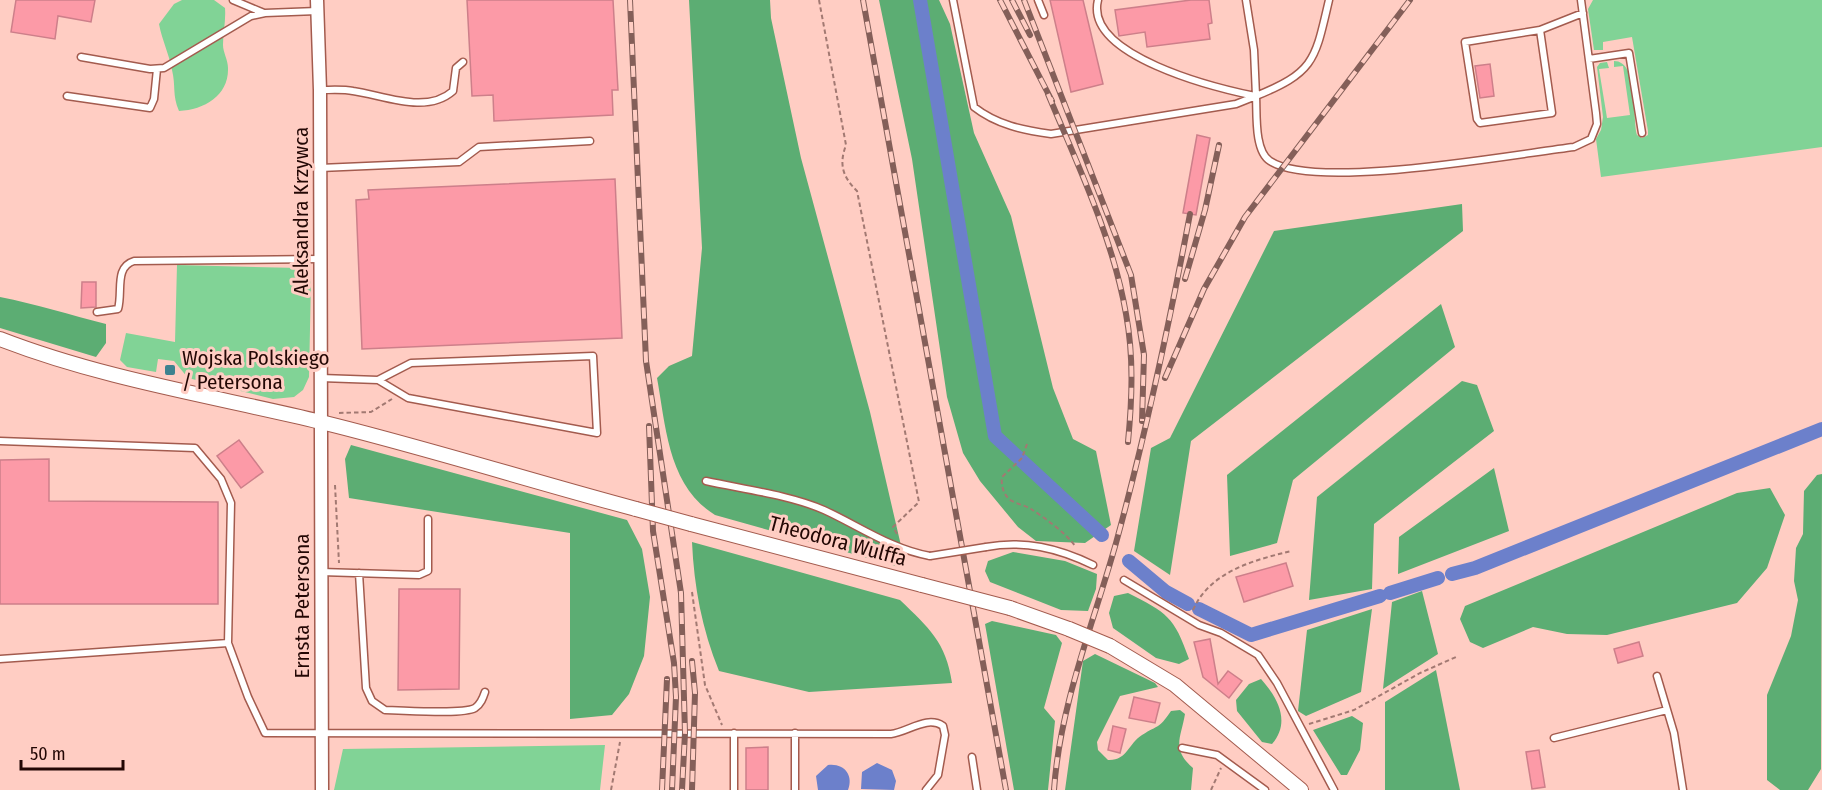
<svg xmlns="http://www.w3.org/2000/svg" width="1822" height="790" font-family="'Fira Sans Condensed',sans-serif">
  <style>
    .green { fill: #81d396 }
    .forest { fill: #5cad73 }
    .water { fill: #6c80cb }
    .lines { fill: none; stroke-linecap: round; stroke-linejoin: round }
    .canal { stroke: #6c80cb; stroke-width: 14 }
    .building { fill: #fc9aa7; stroke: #cd7f8a; stroke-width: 1.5 }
    .service-casing { stroke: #a35b4e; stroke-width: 9 }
    .minor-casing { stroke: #a35b4e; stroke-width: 15 }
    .tertiary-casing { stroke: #a35b4e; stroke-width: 16 }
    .path { stroke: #a27972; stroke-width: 2; stroke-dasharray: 4.5 3; stroke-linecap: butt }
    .service { stroke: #fff; stroke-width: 6 }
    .minor { stroke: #fff; stroke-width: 12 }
    .tertiary { stroke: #fff; stroke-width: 14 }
    .rail-casing { stroke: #845f59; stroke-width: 6 }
    .rail { stroke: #ffcdc3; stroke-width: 4; stroke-dasharray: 11; stroke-linecap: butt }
    .service-bridge-casing { stroke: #a35b4e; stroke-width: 9; stroke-linecap: butt }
    .tertiary-bridge-casing { stroke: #a35b4e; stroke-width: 16; stroke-linecap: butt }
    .service-bridge { stroke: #fff; stroke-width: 6 }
    .tertiary-bridge { stroke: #fff; stroke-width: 14 }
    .poi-dot { fill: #3d828f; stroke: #ffcdc3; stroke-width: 2 }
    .labels { text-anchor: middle; stroke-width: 6; stroke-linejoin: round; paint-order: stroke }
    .street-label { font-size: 21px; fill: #230704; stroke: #ffcdc3 }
    .poi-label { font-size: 21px; fill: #230704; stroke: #ffcdc3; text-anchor: start }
  </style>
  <rect width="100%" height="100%" fill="#ffcdc3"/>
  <path class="green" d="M 182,0 L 214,0 L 225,8 C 226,21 223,32 223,45 C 223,52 228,60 228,68 C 229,95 205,110 179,111 C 172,95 176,86 172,70 C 169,54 162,40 159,24 L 174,4 Z
    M 1593,0 L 1822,0 L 1822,147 L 1601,177 L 1596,139 L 1601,130 L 1603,117 L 1597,67 L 1600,63 L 1607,62 L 1609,68 L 1599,69 L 1607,118 L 1630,115 L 1623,66 L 1614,67 L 1614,61 C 1639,61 1632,116 1637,135 L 1642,138 L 1648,135 L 1648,131 L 1632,37 L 1603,42 L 1603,50 L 1594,50 L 1588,9 Z
    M 177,265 L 300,268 L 311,280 L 309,377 L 303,390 L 294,397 L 273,399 L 188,378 L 174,361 L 158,359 L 156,372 L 127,367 L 120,360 L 126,333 L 175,342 Z
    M 605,745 L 600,790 L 334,790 L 343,749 Z"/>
  <path class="forest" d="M 689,0 L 770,0 L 771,18 L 801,158 L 870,412 L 902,550 L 899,567 L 715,515 C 668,486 666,427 657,378 L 669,366 L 692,356 L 702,248 Z
    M 879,0 L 939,0 L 950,24 L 974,133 L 1011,216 L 1053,388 L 1073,439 L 1096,451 L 1111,525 L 1085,543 L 1036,541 L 1018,527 L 980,481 L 963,453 L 947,397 L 912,159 Z
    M 1462,204 L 1463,231 L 1191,441 L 1170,575 L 1134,551 L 1151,448 L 1170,438 L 1274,231 Z
    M 0,297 C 36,304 70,315 106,324 L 106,343 L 96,357 L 0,328 Z
    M 1441,304 L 1455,347 L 1293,480 L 1277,543 L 1230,556 L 1227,475 Z
    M 1462,381 L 1477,385 L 1494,431 L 1374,524 L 1372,589 L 1309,600 L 1317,497 Z
    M 351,445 L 627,520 L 642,549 L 650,597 L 644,656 L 629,694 L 612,715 L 570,719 L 570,533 L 349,498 L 345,459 Z
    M 1494,468 L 1509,531 L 1398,574 L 1399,537 Z
    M 1822,474 L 1821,769 L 1808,790 L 1780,790 L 1767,780 L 1767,695 L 1791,636 L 1798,600 L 1794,581 L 1796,548 L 1803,534 L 1804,491 L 1817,475 Z
    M 1770,488 L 1785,515 L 1767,568 L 1737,603 L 1607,635 L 1567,634 L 1533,627 L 1483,648 L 1470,642 L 1460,619 L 1465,606 L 1737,493 Z
    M 692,542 L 900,600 C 929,628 946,642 952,683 L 809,692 L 719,671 C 702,629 694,587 692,542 Z
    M 1013,552 L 1065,561 L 1097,574 L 1096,589 L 1088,611 L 1061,610 L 990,582 L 985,571 L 988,561 Z
    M 1422,591 L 1438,654 L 1383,689 L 1392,602 Z
    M 1128,593 C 1167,613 1174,616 1189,659 L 1179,664 L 1156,658 L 1113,628 L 1109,613 L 1114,596 Z
    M 1372,609 L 1361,692 L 1306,716 L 1298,711 L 1307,630 Z
    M 992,621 L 1056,635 L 1062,643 L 1044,708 L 1055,721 L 1048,790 L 1014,790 L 985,624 Z
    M 1095,654 L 1155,683 L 1158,687 L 1120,696 L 1097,742 L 1098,750 L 1108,760 C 1127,761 1128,744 1142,735 C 1159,724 1158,730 1171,711 L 1180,710 L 1185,714 C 1181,738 1171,749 1193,768 L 1191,790 L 1065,790 L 1083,661 Z
    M 1436,670 L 1460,790 L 1385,790 L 1385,702 Z
    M 1261,679 C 1278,698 1291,722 1272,744 L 1262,742 L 1237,711 L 1236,700 L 1249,684 Z
    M 1352,716 L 1363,723 L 1360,750 L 1347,775 L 1341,775 L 1313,730 Z"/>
  <path class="water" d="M 877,763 L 892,770 L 896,781 L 894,790 L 861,789 L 862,772 Z
    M 828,765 C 844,763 854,775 848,790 L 818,790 L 816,776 Z"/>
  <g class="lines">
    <path class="canal" d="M 920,0 L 995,436 L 1102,535
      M 1129,561 L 1166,592 L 1188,604
      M 1452,574 L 1475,568 L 1822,429
      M 1390,593 L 1438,578
      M 1199,609 L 1251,635 L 1380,596"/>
  </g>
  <path class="building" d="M 16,0 L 95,0 L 91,22 L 58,16 L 55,39 L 11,32 Z
    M 467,0 L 613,0 L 618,90 L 612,90 L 613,115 L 494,121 L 493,95 L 472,96 Z
    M 1050,0 L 1083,0 L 1103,84 L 1071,92 Z
    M 1191,0 L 1209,0 L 1212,23 L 1208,24 L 1210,39 L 1147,47 L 1145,32 L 1119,36 L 1115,10 Z
    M 1490,64 L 1494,96 L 1480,98 L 1475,66 Z
    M 1197,135 L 1210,138 L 1196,215 L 1183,213 Z
    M 615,179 L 622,338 L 362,349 L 356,200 L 369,199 L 368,190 Z
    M 82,282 L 96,282 L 96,307 L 81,308 Z
    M 239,440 L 263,472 L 241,488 L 217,456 Z
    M 49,459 L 49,501 L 218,502 L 218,604 L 0,604 L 0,460 Z
    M 1286,563 L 1293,586 L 1244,602 L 1236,577 Z
    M 399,589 L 460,589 L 459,689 L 398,690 Z
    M 1210,639 L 1218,684 L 1228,671 L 1242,681 L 1229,698 L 1203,677 L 1194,642 Z
    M 1639,642 L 1643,656 L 1618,663 L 1614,649 Z
    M 1134,697 L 1160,703 L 1155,723 L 1129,718 Z
    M 1113,726 L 1126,729 L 1120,753 L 1108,750 Z
    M 768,747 L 768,790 L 746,790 L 746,748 Z
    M 1539,750 L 1545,787 L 1532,789 L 1526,752 Z"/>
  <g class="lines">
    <g class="service-casing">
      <path id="service" d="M 233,0 L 264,13
        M 953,0 L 974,107 C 997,125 1023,130 1051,134 L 1236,104 L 1256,96 L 1254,50 L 1246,0
        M 1038,0 L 1044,15
        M 1098,0 C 1084,56 1216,88 1255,96
        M 1329,0 C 1315,60 1315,72 1256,96 C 1257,113 1254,151 1270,161 C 1315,191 1515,154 1574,147 L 1591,139 L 1597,124 L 1596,113 L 1581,0
        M 1540,30 L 1552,113 L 1480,123 L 1477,119 L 1465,42 L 1540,30 L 1583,13
        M 81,57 L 150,69 L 164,68 L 251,16 L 265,13 L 317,11
        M 1589,59 L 1629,53 L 1642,133
        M 320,90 C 331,90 343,89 353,91 C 383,95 426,115 453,91 L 456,68 L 463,62
        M 67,96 L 150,108 L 154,99 L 157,69
        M 320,168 L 459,162 L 479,147 L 590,141
        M 97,312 L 118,309 C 123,292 114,267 134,261 L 320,259
        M 321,378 L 378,380 L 411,363 L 593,356 L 597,433 L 408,398 L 378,380
        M 0,441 L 195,448 L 221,479 L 231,503 L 228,643 L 0,659
        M 706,481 C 742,489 790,495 824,510 C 859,526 891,549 930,556
        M 986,547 C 1024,540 1058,548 1093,565
        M 321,572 L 419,575 L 428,571 L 428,519
        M 359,573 L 366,688 L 372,701 L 385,710 C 403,710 462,715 475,708 C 481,704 483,698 485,692
        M 1124,580 L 1199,625 L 1221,633 L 1258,655 L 1277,683 L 1334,790
        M 228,643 L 248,697 L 265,733 L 891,734 C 908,732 927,715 943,726 L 945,735 L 938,775 L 926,790
        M 1657,676 L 1674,733 L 1683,790
        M 734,733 L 734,790
        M 795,733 L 795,790
        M 1554,738 L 1667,710
        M 1182,748 L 1217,755 L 1265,790
        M 972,757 L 977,790"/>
    </g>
    <g class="minor-casing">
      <path id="minor" d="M 317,0 L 320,90 L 322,790"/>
    </g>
    <g class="tertiary-casing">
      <path id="tertiary" d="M 0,339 C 103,379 213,396 321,422 C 427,448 531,481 636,509
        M 691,524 L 922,585
        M 1010,608 L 1069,629
        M 1110,646 L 1175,685 L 1301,790"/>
    </g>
    <path class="path" d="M 819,0 L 846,145 C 839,164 842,176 857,191 L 919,502 L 893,527 L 897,534
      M 339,413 L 371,412 L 392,399
      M 1027,444 L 1022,458 L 1002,477 C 1001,485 1003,493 1009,499 C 1015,504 1025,505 1031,509 C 1045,518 1066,533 1075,546
      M 335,485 L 339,563
      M 692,592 L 705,685 L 722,725
      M 1193,610 C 1210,571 1255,560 1291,551
      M 1309,724 L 1354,710 L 1420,673 L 1456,657
      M 611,790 L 620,742
      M 1211,790 L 1221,768"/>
    <use href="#service" class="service"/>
    <use href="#minor" class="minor"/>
    <use href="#tertiary" class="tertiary"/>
    <g class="rail-casing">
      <path id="rail" d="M 630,0 L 646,361 L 681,593 L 685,733 L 682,790
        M 863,0 L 1006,790
        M 1000,0 L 1052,101
        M 1012,0 L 1030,35
        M 1024,0 L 1131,275 L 1144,355 L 1142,421
        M 1048,94 C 1078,166 1113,238 1126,314 C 1134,357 1132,400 1128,442
        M 1185,279 L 1205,210 L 1219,145
        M 1165,378 L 1204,289 L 1245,217 L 1410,0
        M 649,426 L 653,531 L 674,663 L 676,697 L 672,790
        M 692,661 L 695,693 L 692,790
        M 662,790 L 667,679
        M 1054,790 C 1060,704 1093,625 1116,543 C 1146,434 1169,325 1190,214"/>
    </g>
    <use href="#rail" class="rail"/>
    <g class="service-bridge-casing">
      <path id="service-bridge" d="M 930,556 L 986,547"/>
    </g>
    <g class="tertiary-bridge-casing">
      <path id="tertiary-bridge" d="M 636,509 L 691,524
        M 922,585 L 1010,608
        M 1069,629 L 1110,646"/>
    </g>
    <use href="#service-bridge" class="service-bridge"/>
    <use href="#tertiary-bridge" class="tertiary-bridge"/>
  </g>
  <rect class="poi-dot" x="164" y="364" width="12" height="12" rx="3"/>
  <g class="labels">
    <g class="street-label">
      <text transform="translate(301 211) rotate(-90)" y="7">Aleksandra Krzywca</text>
      <text transform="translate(838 541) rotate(15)" y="7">Theodora Wulffa</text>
      <text transform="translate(302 606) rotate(-90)" y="7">Ernsta Petersona</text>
    </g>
    <g class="poi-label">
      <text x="182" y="365">Wojska Polskiego<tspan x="182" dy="24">/ Petersona</tspan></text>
    </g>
  </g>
  <path d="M21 760v9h102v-9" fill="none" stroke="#230704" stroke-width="3"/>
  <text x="30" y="760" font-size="18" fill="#230704" stroke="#ffcdc3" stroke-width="4.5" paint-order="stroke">50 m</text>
</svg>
